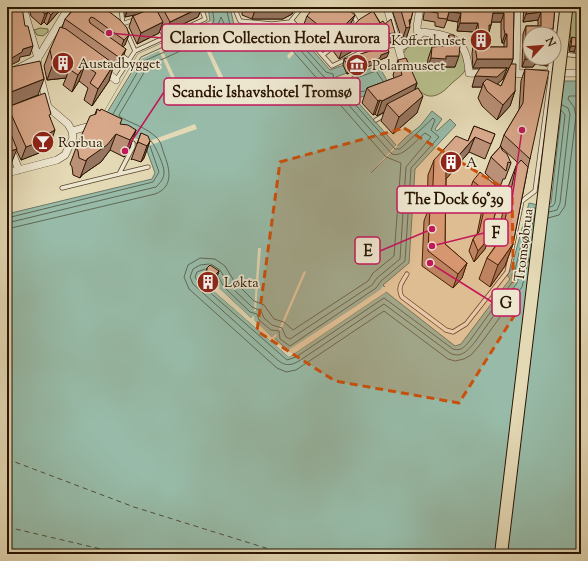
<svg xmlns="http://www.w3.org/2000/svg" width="588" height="561" font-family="'Sorts Mill Goudy',serif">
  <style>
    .green { fill: #b7be8b; stroke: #706946 }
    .water { fill: #97bba8; stroke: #6b7866 }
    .pier { fill: #e4d9b5 }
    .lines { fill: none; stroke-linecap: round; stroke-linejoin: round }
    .shore { stroke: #606855; stroke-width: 1 }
    .ferry { stroke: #504e3c; stroke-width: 1; stroke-dasharray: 5 4; stroke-linecap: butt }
    .service-casing { stroke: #58452f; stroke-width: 5 }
    .minor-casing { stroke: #58452f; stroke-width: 8 }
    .service { stroke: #ede6cf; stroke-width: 3.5 }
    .minor { stroke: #ede6cf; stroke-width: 7 }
    .primary-bridge-casing { stroke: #2a1402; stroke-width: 14; stroke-linecap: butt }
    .primary-bridge { stroke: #e4d9b5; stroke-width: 12 }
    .wall { fill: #ba9077; stroke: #2a1402; fill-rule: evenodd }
    .shaded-wall { fill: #977661; stroke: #2a1402 }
    .building { fill: #d8a88a; stroke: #2a1402; fill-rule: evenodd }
    .marked { fill: #cc4f0a; fill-opacity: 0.2; stroke: #cc4f0a; stroke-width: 3; stroke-dasharray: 8 5; stroke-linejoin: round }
    .labels { text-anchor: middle; stroke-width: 3.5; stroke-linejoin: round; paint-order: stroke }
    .poi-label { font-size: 14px; fill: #2a1402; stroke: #ede6cf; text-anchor: start }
    .street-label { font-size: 14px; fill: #2a1402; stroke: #ede6cf }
    .leader { fill: none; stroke: #c2185b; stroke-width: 1.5 }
    .callout-dot { fill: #c2185b; stroke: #ede6cf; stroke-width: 1.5 }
    .callout { fill: #ede6cf; stroke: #c2185b; stroke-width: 1.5 }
    .callout-label { font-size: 15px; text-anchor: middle; font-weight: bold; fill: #2a1402 }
  </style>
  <rect width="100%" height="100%" fill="#e4d9b5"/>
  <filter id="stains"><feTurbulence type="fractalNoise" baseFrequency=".005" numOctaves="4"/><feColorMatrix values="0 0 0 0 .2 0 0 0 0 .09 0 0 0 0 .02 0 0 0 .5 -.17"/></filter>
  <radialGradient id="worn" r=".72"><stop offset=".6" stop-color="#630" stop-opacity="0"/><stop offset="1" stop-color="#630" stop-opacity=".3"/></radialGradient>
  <path class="green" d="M 573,7 L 581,7 L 581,66 L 578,66 L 578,53 L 574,53 L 574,43 L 570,43 L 571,27 L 569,27 Z
    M 40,28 L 48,29 L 48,32 L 43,36 L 37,35 L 34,30 Z
    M 431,38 C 454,39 462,46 466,68 C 464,75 456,79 451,84 C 422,116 410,77 403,54 L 408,46 Z"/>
  <path class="water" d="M 208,7 L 230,7 L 234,25 L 292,27 L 330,70 L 344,65 L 347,73 L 336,77 L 353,96 L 355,95 L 350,81 L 353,75 L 377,66 C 383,72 387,79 389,88 L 355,99 L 396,145 L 371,173 L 406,137 L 420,126 L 432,111 L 442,119 L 435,129 L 437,131 L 450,119 L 456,125 L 415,169 L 409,263 L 383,285 L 385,287 L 289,351 L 274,338 L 275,334 L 272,337 L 253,320 L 255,317 L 251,318 L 218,287 L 220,286 L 214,284 L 208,274 L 200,274 L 200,279 L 289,357 L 386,292 L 455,346 L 461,344 L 510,279 L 507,275 L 511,269 L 529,203 L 538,205 L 539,202 L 551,203 L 561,114 L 550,112 L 561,81 L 581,81 L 581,554 L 7,554 L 7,214 L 152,179 L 155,173 L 146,148 L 98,122 L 138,54 L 210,21 Z"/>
  <path class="pier" d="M 211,21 L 213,24 L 201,31 L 226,83 L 234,80 L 235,83 L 215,92 L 214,89 L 222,85 L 198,32 L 162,49 L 186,102 L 183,103 L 159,51 L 141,59 L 103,120 L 144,143 L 195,124 L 197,129 L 145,147 L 98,122 L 138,54 Z
    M 299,42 L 302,45 L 289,59 L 287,56 Z
    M 396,145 L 398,146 L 370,173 L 371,172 Z
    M 258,248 L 261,248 L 256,311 L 254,311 Z
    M 304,271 L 306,272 L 281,330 L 279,329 Z
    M 204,273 L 214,283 L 216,282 L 220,286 L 219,288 L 251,318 L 253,316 L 255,317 L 254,320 L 272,337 L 275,334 L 277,335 L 274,339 L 287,351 L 356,306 L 381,289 L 382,287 L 385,287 L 385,289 L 357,308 L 287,353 L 217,289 L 216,284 L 212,285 L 204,276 L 202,276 L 289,355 L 385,290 L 386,292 L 289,357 L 200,279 L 200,274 Z"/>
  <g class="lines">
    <path class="shore" d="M 365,91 L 359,92 L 355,81 L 356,78 L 376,71 L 383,81
      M 108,111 L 141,57 L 212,25 L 214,20 L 212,7
      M 113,114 L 144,61 L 214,30 L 218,25 L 221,17 L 227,30 L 232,34 L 288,36 L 323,76 L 328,79 L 330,84 L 392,154 C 403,158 416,140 425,133 L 431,137 L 406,167 L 400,259 L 377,278 L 372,285 L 290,339 L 286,337 L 282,328 L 272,325 L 264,318 L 261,311 L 252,307 L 229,285 L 220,270 L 211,264
      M 550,207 L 553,206 L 555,203 L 565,115 L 561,110
      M 549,212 L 557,210 L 560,203 L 570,114 L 568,108 L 562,105
      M 7,218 L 153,182 L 159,172 L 150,146
      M 548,218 L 559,215 L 565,206 L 576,116 L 574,107 L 568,99 L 569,96 L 581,96
      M 7,223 L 156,187 C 159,184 164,179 164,173 C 165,167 155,145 151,141
      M 7,229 L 155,194 C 174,187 170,169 164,154 C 162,148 161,141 156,137 C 147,128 131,123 120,117 L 119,115 L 148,66 L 221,32 L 232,40 L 285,42 L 386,157 L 401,163 L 394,256 L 373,273 L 368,281 L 293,330 L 284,322 L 274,319 L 264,305 L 254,301 L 234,281 L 225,266 L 215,259 L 200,258 L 188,265 L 184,277 L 189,289 L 277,368 L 286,372 L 296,370 L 384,311 L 448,359 L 455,361 L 464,359 L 471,355 L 479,346 L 522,287 L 529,258
      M 209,264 L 200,265 L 193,269 L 190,277 L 193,284 L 273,356 C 282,364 287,368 299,361 L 384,304 L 450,353 C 461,359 468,350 475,342 L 517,283 L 535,214
      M 205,269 L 197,272 L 195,277 L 198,282 L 287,360 L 296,357 L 384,298 L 453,349 C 462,352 466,345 471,339 L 513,281 L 512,275 L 515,270 L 528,216 L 531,208 L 535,208
      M 218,276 L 224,287 L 250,312 L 257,314 L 259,320 L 271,330 L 279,331 L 280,339 L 290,346 L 376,288 L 381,281 L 405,261 L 411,168 L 439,137 L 431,130 L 435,120 L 433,118 L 400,149 L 395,149 L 334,81 L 333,74 L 326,72 L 290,32 L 233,29 L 230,25 L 226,7"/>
    <path class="ferry" d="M 7,459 L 134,507 L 285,554
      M 7,527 L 105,550 L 128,554"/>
    <g class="service-casing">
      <path id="service" d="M 121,7 L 123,26
        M 234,7 L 240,21 L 272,24 L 290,22 L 302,7
        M 348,7 L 357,22 L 354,25
        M 292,21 L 332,66 L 374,46 L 385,47 L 398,44
        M 122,24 L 134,20
        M 159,26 L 165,37
        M 127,33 L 135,51
        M 135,51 L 205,19 L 201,7
        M 120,54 L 129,61
        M 563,54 L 579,56
        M 323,55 L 338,43
        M 116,80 L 135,51
        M 376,120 L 386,114
        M 119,174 L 148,167
        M 62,188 L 119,174 L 133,147 L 133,143
        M 407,274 C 402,282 397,288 402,297 L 446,330 L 453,332 L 466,324 L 507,272 L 522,201 L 535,191 L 551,73"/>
    </g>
    <g class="minor-casing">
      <path id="minor" d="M 387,7 L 404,68
        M 418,35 L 417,27 L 420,7
        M 399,48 L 410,42 L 423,32 C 454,36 467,39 469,73 L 485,74
        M 554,51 L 557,7
        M 104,70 L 116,80
        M 551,72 L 553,58
        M 7,74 L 38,58 L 69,7
        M 495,74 L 581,73
        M 516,74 L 517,7
        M 72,131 L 86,127
        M 7,140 L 19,170
        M 7,173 L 57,160 L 65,155 L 73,138 L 72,131 L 68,124 L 48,107 L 38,68 L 38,58 L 23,7"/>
    </g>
    <use href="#service" class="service"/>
    <use href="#minor" class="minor"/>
    <g class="primary-bridge-casing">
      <path id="primary-bridge" d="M 501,554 L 566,11"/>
    </g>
    <use href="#primary-bridge" class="primary-bridge"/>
  </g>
  <path class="wall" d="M 29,7 L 63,7 L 47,25 L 44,22 L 41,25 L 31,16 L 29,9 Z
    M 76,7 L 120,20 L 125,45 L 123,47 L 122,60 L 116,69 L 113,67 L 109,81 L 92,106 L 84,100 L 88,88 L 79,81 L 72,92 L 63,85 L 66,78 L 47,80 L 44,66 L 50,50 L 62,28 L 65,19 Z
    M 125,7 L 150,7 L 150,9 L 154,7 L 202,7 L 198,17 L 166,32 L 162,25 L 159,33 L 137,44 L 129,27 L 133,15 L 125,17 Z
    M 242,7 L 295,7 L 292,14 L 283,19 L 252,19 L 242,15 Z
    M 391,7 L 414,7 L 406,39 L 402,40 Z
    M 425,7 L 514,7 L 513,59 L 511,64 L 515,91 L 510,106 L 497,120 L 482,106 L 478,98 L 482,87 L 472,87 L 507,68 L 503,79 L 497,84 L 501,86 L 509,68 L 473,68 L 472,54 L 473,45 L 476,39 L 475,32 L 457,31 L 458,22 L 447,20 L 444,28 L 435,26 L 435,22 L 423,20 ZM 492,22 L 501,22 L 501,37 L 502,43 L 504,43 L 504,47 L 490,47 L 484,42 L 486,42 L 491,25 Z
    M 524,7 L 555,7 L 553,29 L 530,34 L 530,58 L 550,58 L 547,66 L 535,64 L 533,67 L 522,67 L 523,34 L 526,26 L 538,26 L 538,20 L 523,22 Z
    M 373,11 L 392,42 L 381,43 L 380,39 L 368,45 L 366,43 L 339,59 L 333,51 L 336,42 Z
    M 355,15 L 351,23 L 330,45 L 304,24 L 307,16 Z
    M 449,35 L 455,67 L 443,67 L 442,70 L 427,69 L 428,59 L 432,47 L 443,47 L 446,39 L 448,38 Z
    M 572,37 L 574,52 L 569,51 L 570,43 Z
    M 387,57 L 380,60 L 378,63 L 347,74 L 343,65 L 344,59 Z
    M 398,60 L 417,83 L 415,90 L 417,113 L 393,134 L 381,121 L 384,112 L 377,116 L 375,114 L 373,115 L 362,103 L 367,88 L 394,78 L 393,75 Z
    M 7,68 L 38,95 L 20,102 L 50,117 L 51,142 L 41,147 L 39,153 L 21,160 L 16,149 L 11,164 L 7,165 Z
    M 525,69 L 530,159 L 528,167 L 513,244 L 505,266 L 490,287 L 479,279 L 487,258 L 496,245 L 508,187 L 516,166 L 518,163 L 501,147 L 502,150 L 511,163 L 505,179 L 503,179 L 500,187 L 485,173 L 491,157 L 500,147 L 504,135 L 519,110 L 521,81 Z
    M 97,109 L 120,124 L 136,130 L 130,147 L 124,157 L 110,150 L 101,162 L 82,175 L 80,178 L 73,175 L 72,167 L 70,164 L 76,148 L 95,114 Z
    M 474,126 L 495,134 L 485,159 L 469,152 L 446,179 L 445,244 L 467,263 L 462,278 L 453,288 L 422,266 L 424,221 L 427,213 L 428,175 L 434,160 L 468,141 Z
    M 141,133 L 150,141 L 144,158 L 141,162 L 132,159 L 131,160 Z
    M 473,181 L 501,190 L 489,238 L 485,249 L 474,262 L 469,251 L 473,239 L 477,234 L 483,205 L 469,192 Z
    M 207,268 L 219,271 L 215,282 L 211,286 L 206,286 L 203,284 L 203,279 Z"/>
  <path class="shaded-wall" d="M 58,7 L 63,7 L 47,25 L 51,15 Z
    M 129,7 L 150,7 L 149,12 L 125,17 Z
    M 202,7 L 198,17 L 166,32 L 170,22 Z
    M 256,7 L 295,7 L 292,14 L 283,19 L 252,19 Z
    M 48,12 L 44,22 L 41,25 L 45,14 Z
    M 449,12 L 461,13 L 458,22 L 447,20 Z
    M 541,12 L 538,20 L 523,22 L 526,14 Z
    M 493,13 L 504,13 L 501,22 L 489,22 Z
    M 355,15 L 351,23 L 330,45 L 333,37 Z
    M 411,19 L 409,27 L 410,27 L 406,39 L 402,40 L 409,20 Z
    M 163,22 L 159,33 L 137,44 L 141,33 Z
    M 460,23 L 478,23 L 475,32 L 457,31 Z
    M 489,25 L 491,25 L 486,42 L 482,42 L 485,33 Z
    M 541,29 L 553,29 L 551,34 L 539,34 Z
    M 383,30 L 380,39 L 368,45 L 371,36 Z
    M 395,33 L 392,42 L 381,43 L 385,34 Z
    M 369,34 L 366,43 L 339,59 L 342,50 Z
    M 505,34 L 507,34 L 504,43 L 502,43 Z
    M 129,35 L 125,45 L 120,50 L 124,40 Z
    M 33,46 L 30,55 L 20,57 L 19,61 L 7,67 L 7,61 L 23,49 Z
    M 571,46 L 576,46 L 574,52 L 569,51 Z
    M 126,49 L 122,60 L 116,69 L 120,58 Z
    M 389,52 L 387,57 L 380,60 L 378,63 L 347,74 L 349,69 L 381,55 Z
    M 446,56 L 459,56 L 455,67 L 443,67 L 442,70 L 427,69 L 431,58 Z
    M 536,58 L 550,58 L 547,66 L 535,64 L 533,67 L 522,67 L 525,59 Z
    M 477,59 L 513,59 L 510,68 L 473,68 Z
    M 74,61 L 69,69 L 66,78 L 47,80 L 53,64 Z
    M 114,64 L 109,81 L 92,106 L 98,89 Z
    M 85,65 L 79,81 L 72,92 L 78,75 Z
    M 507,68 L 503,79 L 493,88 L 483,83 L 482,87 L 472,87 L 475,76 Z
    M 44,79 L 38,95 L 8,107 L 7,105 L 7,99 L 8,95 L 11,92 Z
    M 417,83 L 412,97 L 387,104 L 384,112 L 377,116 L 382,101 Z
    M 515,91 L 510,106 L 497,120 L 503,105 Z
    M 423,96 L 417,113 L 393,134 L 399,117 Z
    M 380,100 L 375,114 L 373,115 L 378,101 Z
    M 55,130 L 51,142 L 41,147 L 39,153 L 21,160 L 26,147 L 42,137 Z
    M 136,130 L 130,147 L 124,157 L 130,140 Z
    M 116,134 L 110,150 L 101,162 L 82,175 L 80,178 L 87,159 Z
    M 475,137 L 469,152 L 441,185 L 446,170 Z
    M 150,141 L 144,158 L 141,162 L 147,146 Z
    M 17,149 L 11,164 L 7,165 L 7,152 Z
    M 489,238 L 485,249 L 474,262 L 478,251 Z
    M 513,244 L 505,266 L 490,287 L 498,265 Z
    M 467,263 L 462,278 L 453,288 L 458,274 Z
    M 219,271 L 215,282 L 211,286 L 206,286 L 210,275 Z"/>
  <path class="building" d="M 7,7 L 22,7 L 25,26 L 28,26 L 33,46 L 23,49 L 22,52 L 7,61 Z
    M 37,7 L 58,7 L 51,15 L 48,12 L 45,14 Z
    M 76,7 L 103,7 L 120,20 L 127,28 L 129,35 L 124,40 L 94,18 L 91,17 L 89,20 L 90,23 L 126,49 L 120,58 L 65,19 Z
    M 155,7 L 163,22 L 141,33 L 133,16 Z
    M 162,7 L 201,7 L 170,22 Z
    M 314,7 L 345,7 L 355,15 L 333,37 L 307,16 Z
    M 400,7 L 407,7 L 407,8 L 407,7 L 414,7 L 411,19 L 409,20 L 410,27 L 406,28 Z
    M 427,7 L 514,7 L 513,59 L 477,59 L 475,46 L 476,37 L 479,37 L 478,23 L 460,23 L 461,13 L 449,12 L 447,19 L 438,18 L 438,13 L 426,11 ZM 493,13 L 504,13 L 504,29 L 505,34 L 507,34 L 507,47 L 490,47 L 490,43 L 484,42 L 485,33 L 489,33 L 489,25 L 491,25 Z
    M 527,7 L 555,7 L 553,29 L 541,29 L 541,34 L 530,34 L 530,58 L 536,58 L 536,59 L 525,59 L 526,26 L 541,26 L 541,12 L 526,14 Z
    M 373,11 L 380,23 L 383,21 L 385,24 L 391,19 L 395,33 L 385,34 L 383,30 L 371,36 L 369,34 L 342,50 L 336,42 L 360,19 Z
    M 60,27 L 66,29 L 114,64 L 98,89 L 90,83 L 96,73 L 85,65 L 78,75 L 69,69 L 74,61 L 53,64 L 50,50 Z
    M 449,35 L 454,35 L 455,44 L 460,45 L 459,56 L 446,56 L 446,59 L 431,58 L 432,47 L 445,46 L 446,39 L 449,38 Z
    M 572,37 L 576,38 L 576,46 L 571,46 Z
    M 387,46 L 389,52 L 381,55 L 380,58 L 349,69 L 344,59 Z
    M 406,58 L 417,83 L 382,101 L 380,100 L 378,101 L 367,88 L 402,75 L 398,60 Z
    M 40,61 L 44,79 L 11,92 L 8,95 L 7,94 L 7,68 Z
    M 511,64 L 516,64 L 515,91 L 503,105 L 487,91 L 483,83 L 487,79 L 501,86 Z
    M 480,68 L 507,68 L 497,77 L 475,76 Z
    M 525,69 L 549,71 L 530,159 L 504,135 L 523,103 Z
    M 418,88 L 423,96 L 399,117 L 387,104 Z
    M 45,93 L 51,114 L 49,115 L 55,130 L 42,137 L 43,141 L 26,147 L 7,105 L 13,105 Z
    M 97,109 L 100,111 L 101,109 L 122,119 L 120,124 L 128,125 L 136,130 L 130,140 L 116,134 L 107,145 L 87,159 L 86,161 L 79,158 L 78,151 L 76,148 L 90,116 L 96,114 Z
    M 474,126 L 495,134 L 491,144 L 475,137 L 446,170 L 445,244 L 467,263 L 458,274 L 428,251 L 430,206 L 432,206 L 434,160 L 456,136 L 468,141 Z
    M 7,127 L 8,127 L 17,149 L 7,152 Z
    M 141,133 L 148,136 L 150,141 L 147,146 L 138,142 L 137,144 Z
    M 501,146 L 502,150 L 507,154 L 511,163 L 508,162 L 506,171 L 491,157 Z
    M 521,160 L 528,167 L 513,244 L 498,265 L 487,258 L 501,239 L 516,166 Z
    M 480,172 L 501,190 L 489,238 L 478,251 L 473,239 L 479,232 L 488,193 L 473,181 Z
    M 210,265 L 219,271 L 215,275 L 210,275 L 207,272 L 207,268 Z"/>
  <path class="marked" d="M 404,128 L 512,193 L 514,316 L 459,403 L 335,381 L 257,331 L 280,162 Z"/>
  <defs>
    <g id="building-disc" transform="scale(1.15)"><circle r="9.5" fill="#8f2418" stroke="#ede6cf"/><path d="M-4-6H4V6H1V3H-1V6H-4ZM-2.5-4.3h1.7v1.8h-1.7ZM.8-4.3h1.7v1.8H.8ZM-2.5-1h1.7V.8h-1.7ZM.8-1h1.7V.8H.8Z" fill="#fff"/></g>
    <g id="museum-disc" transform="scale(1.15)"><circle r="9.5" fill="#8f2418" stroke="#ede6cf"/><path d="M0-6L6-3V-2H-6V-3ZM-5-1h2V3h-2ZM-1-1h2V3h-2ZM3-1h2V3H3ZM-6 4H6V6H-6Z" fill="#fff"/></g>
    <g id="bar-disc" transform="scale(1.15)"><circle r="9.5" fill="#8f2418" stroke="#ede6cf"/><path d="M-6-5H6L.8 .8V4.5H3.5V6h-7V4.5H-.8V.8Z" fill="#fff"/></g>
  </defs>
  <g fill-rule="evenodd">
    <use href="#building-disc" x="481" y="40"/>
    <use href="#building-disc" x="63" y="63"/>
    <use href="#museum-disc" x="357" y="65"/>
    <use href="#bar-disc" x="43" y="142"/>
    <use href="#building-disc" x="451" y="162"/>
    <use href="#building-disc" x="208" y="282"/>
  </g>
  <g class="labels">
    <g class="poi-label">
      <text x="466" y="45" text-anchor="end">Kofferthuset</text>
      <text x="78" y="68">Austadbygget</text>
      <text x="372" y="70">Polarmuseet</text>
      <text x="58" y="147">Rorbua</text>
      <text x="466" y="167">A</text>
      <text x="224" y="287">Løkta</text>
    </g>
    <g class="street-label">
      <text transform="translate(523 245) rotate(-83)" y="5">Tromsøbrua</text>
    </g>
  </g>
  <path class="leader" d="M109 33L162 38M125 151L164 92M522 130L512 199M432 246L484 233M432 229L380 251M430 263L492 302"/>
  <g class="callout-dot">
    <circle cx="109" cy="33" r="4"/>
    <circle cx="125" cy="151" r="4"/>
    <circle cx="522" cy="130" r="4"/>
    <circle cx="432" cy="246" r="4"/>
    <circle cx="432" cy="229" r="4"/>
    <circle cx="430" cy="263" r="4"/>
  </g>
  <g class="callout">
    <rect x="162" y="24" width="227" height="27" rx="4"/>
    <rect x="164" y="78" width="196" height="27" rx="4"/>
    <rect x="397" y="186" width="115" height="27" rx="4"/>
    <rect x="484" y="219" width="24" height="27" rx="4"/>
    <rect x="355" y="237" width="25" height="27" rx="4"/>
    <rect x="492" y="289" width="28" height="27" rx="4"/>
  </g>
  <g class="callout-label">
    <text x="275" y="43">Clarion Collection Hotel Aurora</text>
    <text x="262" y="97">Scandic Ishavshotel Tromsø</text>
    <text x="454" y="204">The Dock 69°39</text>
    <text x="496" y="238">F</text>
    <text x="368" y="256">E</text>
    <text x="506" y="308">G</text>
  </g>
  <rect width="588" height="561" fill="none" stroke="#e4d9b5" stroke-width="24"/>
  <rect x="8" y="8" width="572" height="545" fill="none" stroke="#2a1402" stroke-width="2"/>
  <rect x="12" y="12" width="564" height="537" fill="none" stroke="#2a1402"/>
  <g transform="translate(542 46) rotate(64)"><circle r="19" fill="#ede6cf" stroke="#9f927d"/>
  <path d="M0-3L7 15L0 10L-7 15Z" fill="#8f2418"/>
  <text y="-6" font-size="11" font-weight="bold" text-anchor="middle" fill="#2a1402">N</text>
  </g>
  <rect width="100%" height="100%" filter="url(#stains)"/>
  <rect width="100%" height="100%" fill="url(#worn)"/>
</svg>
